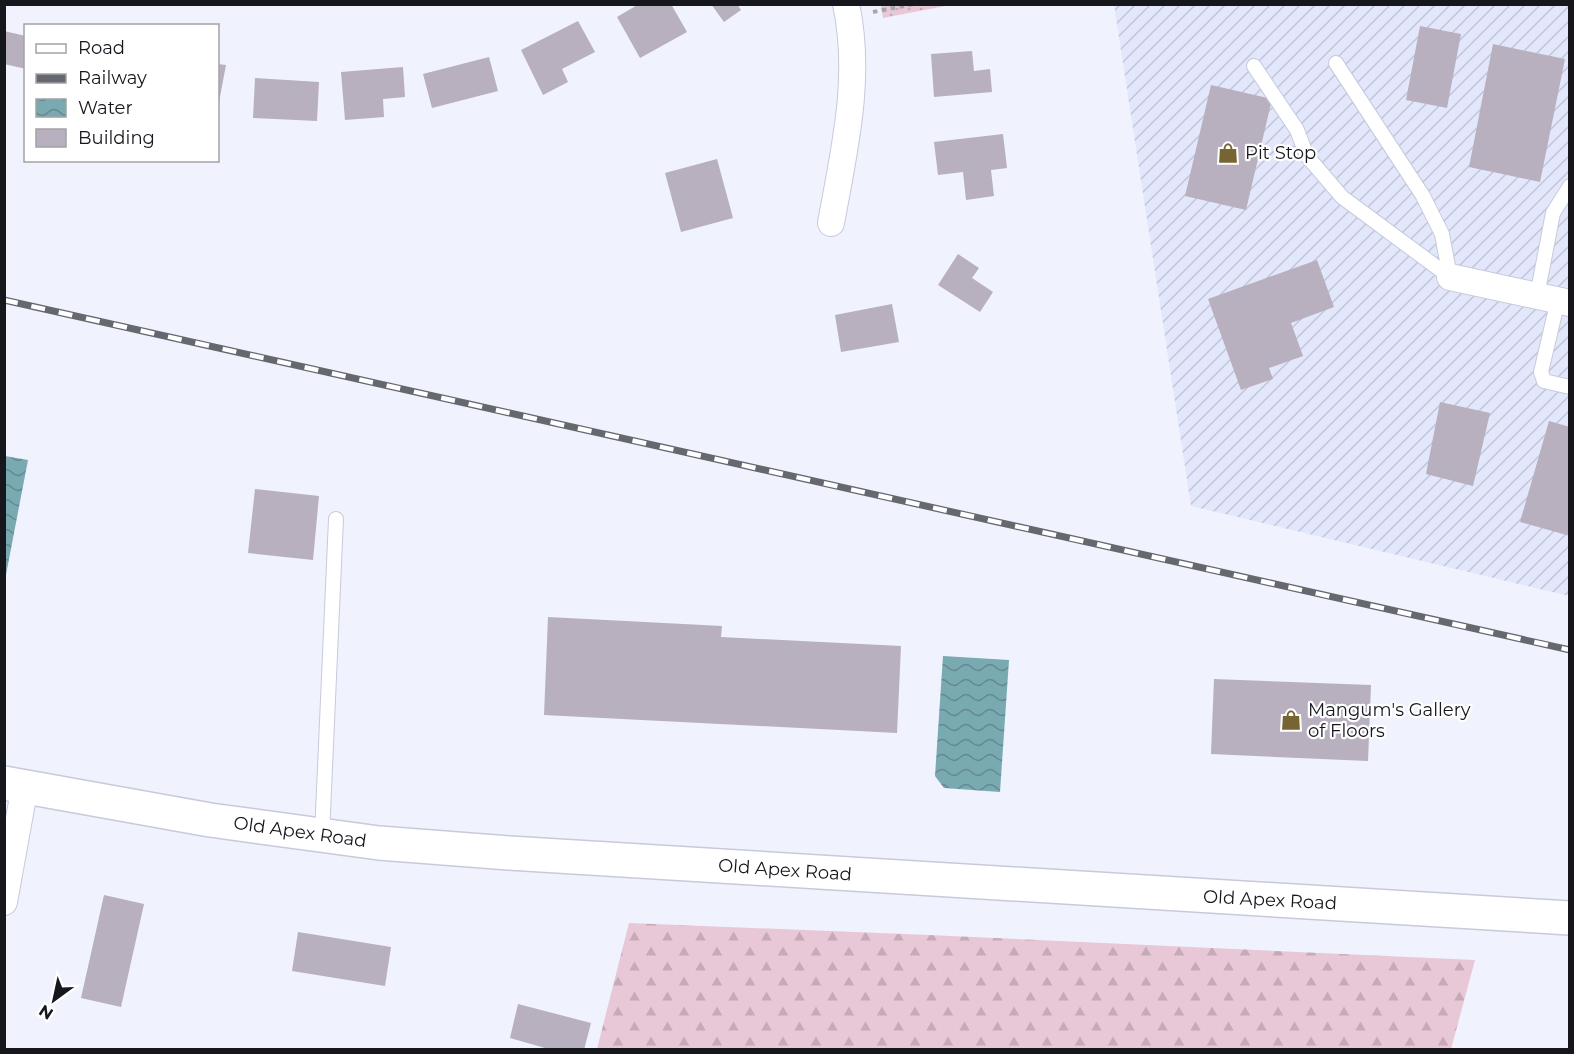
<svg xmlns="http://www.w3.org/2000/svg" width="1574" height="1054" font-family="Montserrat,sans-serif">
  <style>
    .industrial { fill: url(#industrial-furrows) }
    .green { fill: url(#green-dots) }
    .forest { fill: url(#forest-firs) }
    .water { fill: url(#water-waves) }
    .building { fill: #b8afbf }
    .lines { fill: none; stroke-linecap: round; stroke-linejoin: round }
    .lane-casing { stroke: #c7cadb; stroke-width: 16 }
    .street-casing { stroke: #c7cadb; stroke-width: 28 }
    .secondary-casing { stroke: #c7cadb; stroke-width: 36 }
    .path { stroke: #a5a7b0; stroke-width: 4; stroke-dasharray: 4.5 4.5; stroke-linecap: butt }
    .lane { stroke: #fff; stroke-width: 14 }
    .street { stroke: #fff; stroke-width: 26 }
    .secondary { stroke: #fff; stroke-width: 33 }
    .rail-casing { stroke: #666870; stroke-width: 7 }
    .rail { stroke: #fff; stroke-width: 4.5; stroke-dasharray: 14; stroke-linecap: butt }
    .labels { text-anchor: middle; stroke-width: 4.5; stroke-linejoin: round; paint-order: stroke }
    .poi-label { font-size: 18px; fill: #16171d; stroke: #fff; text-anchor: start }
    .street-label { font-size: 18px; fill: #16171d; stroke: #fff }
  </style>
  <defs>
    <pattern id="industrial-furrows" width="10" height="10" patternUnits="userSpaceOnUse" patternTransform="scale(1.5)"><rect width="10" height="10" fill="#e3e7fb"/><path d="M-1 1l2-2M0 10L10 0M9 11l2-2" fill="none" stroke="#c2c5d7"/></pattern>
    <pattern id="green-dots" width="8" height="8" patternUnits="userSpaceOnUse" patternTransform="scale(1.5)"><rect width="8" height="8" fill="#e8c7d7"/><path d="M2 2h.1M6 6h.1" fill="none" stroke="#c6aab8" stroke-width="1.8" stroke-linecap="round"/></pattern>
    <pattern id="forest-firs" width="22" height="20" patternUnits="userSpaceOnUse" patternTransform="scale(1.5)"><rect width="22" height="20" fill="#e8c7d7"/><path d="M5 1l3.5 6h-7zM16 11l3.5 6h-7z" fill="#c6aab8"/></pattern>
    <pattern id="water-waves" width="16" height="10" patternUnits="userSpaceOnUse" patternTransform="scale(1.5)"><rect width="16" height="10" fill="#7aaab1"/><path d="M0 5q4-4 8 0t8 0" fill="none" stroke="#63898f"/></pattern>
  </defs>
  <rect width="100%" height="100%" fill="#f0f2fd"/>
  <path class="industrial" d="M 1114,5 L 1569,5 L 1569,596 L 1191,506 Z"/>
  <path class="green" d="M 888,4 L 950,4 L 950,5 L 883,18 L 881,6 Z"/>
  <path class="forest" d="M 629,923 L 928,935 L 1475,960 L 1451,1049 L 597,1049 Z"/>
  <path class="water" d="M 5,456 L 28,460 L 5,580 L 4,456 Z
    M 943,656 L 1009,660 L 1000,792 L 944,788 L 935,776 Z"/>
  <path class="building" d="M 639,4 L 671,4 L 687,32 L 640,58 L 617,17 Z
    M 711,4 L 737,4 L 741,10 L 724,22 Z
    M 578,21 L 595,52 L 562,69 L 568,82 L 543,95 L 521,50 Z
    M 1420,26 L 1461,34 L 1447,108 L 1406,100 Z
    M 4,31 L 26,36 L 26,69 L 4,64 Z
    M 1493,44 L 1565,59 L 1540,182 L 1469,167 Z
    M 972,51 L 974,71 L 990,69 L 992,92 L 934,97 L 931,54 Z
    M 489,57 L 498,91 L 432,108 L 423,74 Z
    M 218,64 L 226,65 L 219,102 L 218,101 Z
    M 403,67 L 405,97 L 383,99 L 384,117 L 345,120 L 341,72 Z
    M 255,78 L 319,82 L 317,121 L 253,118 Z
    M 1211,85 L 1272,99 L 1246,210 L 1185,196 Z
    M 1003,134 L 1007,168 L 991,170 L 994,196 L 966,200 L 963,172 L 938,175 L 934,142 Z
    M 717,159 L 733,218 L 681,232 L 665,173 Z
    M 958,254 L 979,268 L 972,278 L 993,292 L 980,312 L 938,285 Z
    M 1317,260 L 1334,307 L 1291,323 L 1303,356 L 1269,368 L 1273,379 L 1241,390 L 1208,299 Z
    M 892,304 L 899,342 L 841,352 L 835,315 Z
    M 1440,402 L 1490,413 L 1473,486 L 1426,474 Z
    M 1549,421 L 1570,427 L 1570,536 L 1520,522 Z
    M 255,489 L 319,496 L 313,560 L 248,553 Z
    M 548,617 L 722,626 L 721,637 L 901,646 L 897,733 L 544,715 Z
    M 1214,679 L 1371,685 L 1368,761 L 1211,754 Z
    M 104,895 L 144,904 L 121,1007 L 81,998 Z
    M 298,932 L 391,947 L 385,986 L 292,971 Z
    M 518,1004 L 591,1023 L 584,1050 L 552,1050 L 510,1038 Z"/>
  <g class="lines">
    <g class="lane-casing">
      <path id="lane" d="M 1336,63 L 1423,196 L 1442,234 L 1450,277
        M 1254,66 L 1297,130 L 1307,156 L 1342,197 L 1450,277
        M 1537,296 L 1553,213 L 1570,186
        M 1558,300 L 1541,372 L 1544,381 L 1570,387
        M 322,835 L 336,519"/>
    </g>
    <g class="street-casing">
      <path id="street" d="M 831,223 C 844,151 862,78 846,4
        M 1450,277 L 1570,303
        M 4,902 L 25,786"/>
    </g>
    <g class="secondary-casing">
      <path id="secondary" d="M 4,783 L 210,820 L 379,843 L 509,853 L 1570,918"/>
    </g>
    <path class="path" d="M 873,12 L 914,4"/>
    <use href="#lane" class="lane"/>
    <use href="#street" class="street"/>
    <use href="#secondary" class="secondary"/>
    <g class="rail-casing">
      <path id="rail" d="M 4,300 L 1570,650"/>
    </g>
    <use href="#rail" class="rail"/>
  </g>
  <defs>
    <g id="shop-bare" transform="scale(1.62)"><path d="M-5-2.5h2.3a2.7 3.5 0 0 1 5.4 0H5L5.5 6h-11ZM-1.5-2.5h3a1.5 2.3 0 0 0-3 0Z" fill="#766533" stroke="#fff" stroke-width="2.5" paint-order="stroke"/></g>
  </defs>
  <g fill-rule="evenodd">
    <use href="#shop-bare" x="1228" y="153"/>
    <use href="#shop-bare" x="1291" y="720"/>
  </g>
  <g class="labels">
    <g class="poi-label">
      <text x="1245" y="159">Pit Stop</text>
      <text x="1308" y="716">Mangum's Gallery<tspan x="1308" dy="21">of Floors</tspan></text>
    </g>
    <g class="street-label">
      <text transform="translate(300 832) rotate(8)" y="6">Old Apex Road</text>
      <text transform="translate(785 870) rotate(4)" y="6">Old Apex Road</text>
      <text transform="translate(1270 900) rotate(3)" y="6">Old Apex Road</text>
    </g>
  </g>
  <rect width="1574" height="1054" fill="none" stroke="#16171d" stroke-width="12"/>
  <rect x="24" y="24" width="195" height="138" fill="#ffffff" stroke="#a2a2a5" stroke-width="1.5"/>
  <rect x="36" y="44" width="30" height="9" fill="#ffffff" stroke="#a2a2a5" stroke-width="1.5"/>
  <text x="78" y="54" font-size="18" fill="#16171d">Road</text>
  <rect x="36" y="74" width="30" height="9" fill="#666870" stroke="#a2a2a5" stroke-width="1.5"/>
  <text x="78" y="84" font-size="18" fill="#16171d">Railway</text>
  <rect x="36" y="99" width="30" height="18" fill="url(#water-waves)" stroke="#a2a2a5" stroke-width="1.5"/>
  <text x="78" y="114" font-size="18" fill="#16171d">Water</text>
  <rect x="36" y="129" width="30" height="18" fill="#b8afbf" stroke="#a2a2a5" stroke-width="1.5"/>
  <text x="78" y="144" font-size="18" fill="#16171d">Building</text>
  <g transform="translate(54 1000) rotate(213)" stroke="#ffffff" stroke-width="4.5" paint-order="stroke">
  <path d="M0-4.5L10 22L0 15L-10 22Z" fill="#16171d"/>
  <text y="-9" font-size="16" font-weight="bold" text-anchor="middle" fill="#16171d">N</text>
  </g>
</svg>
